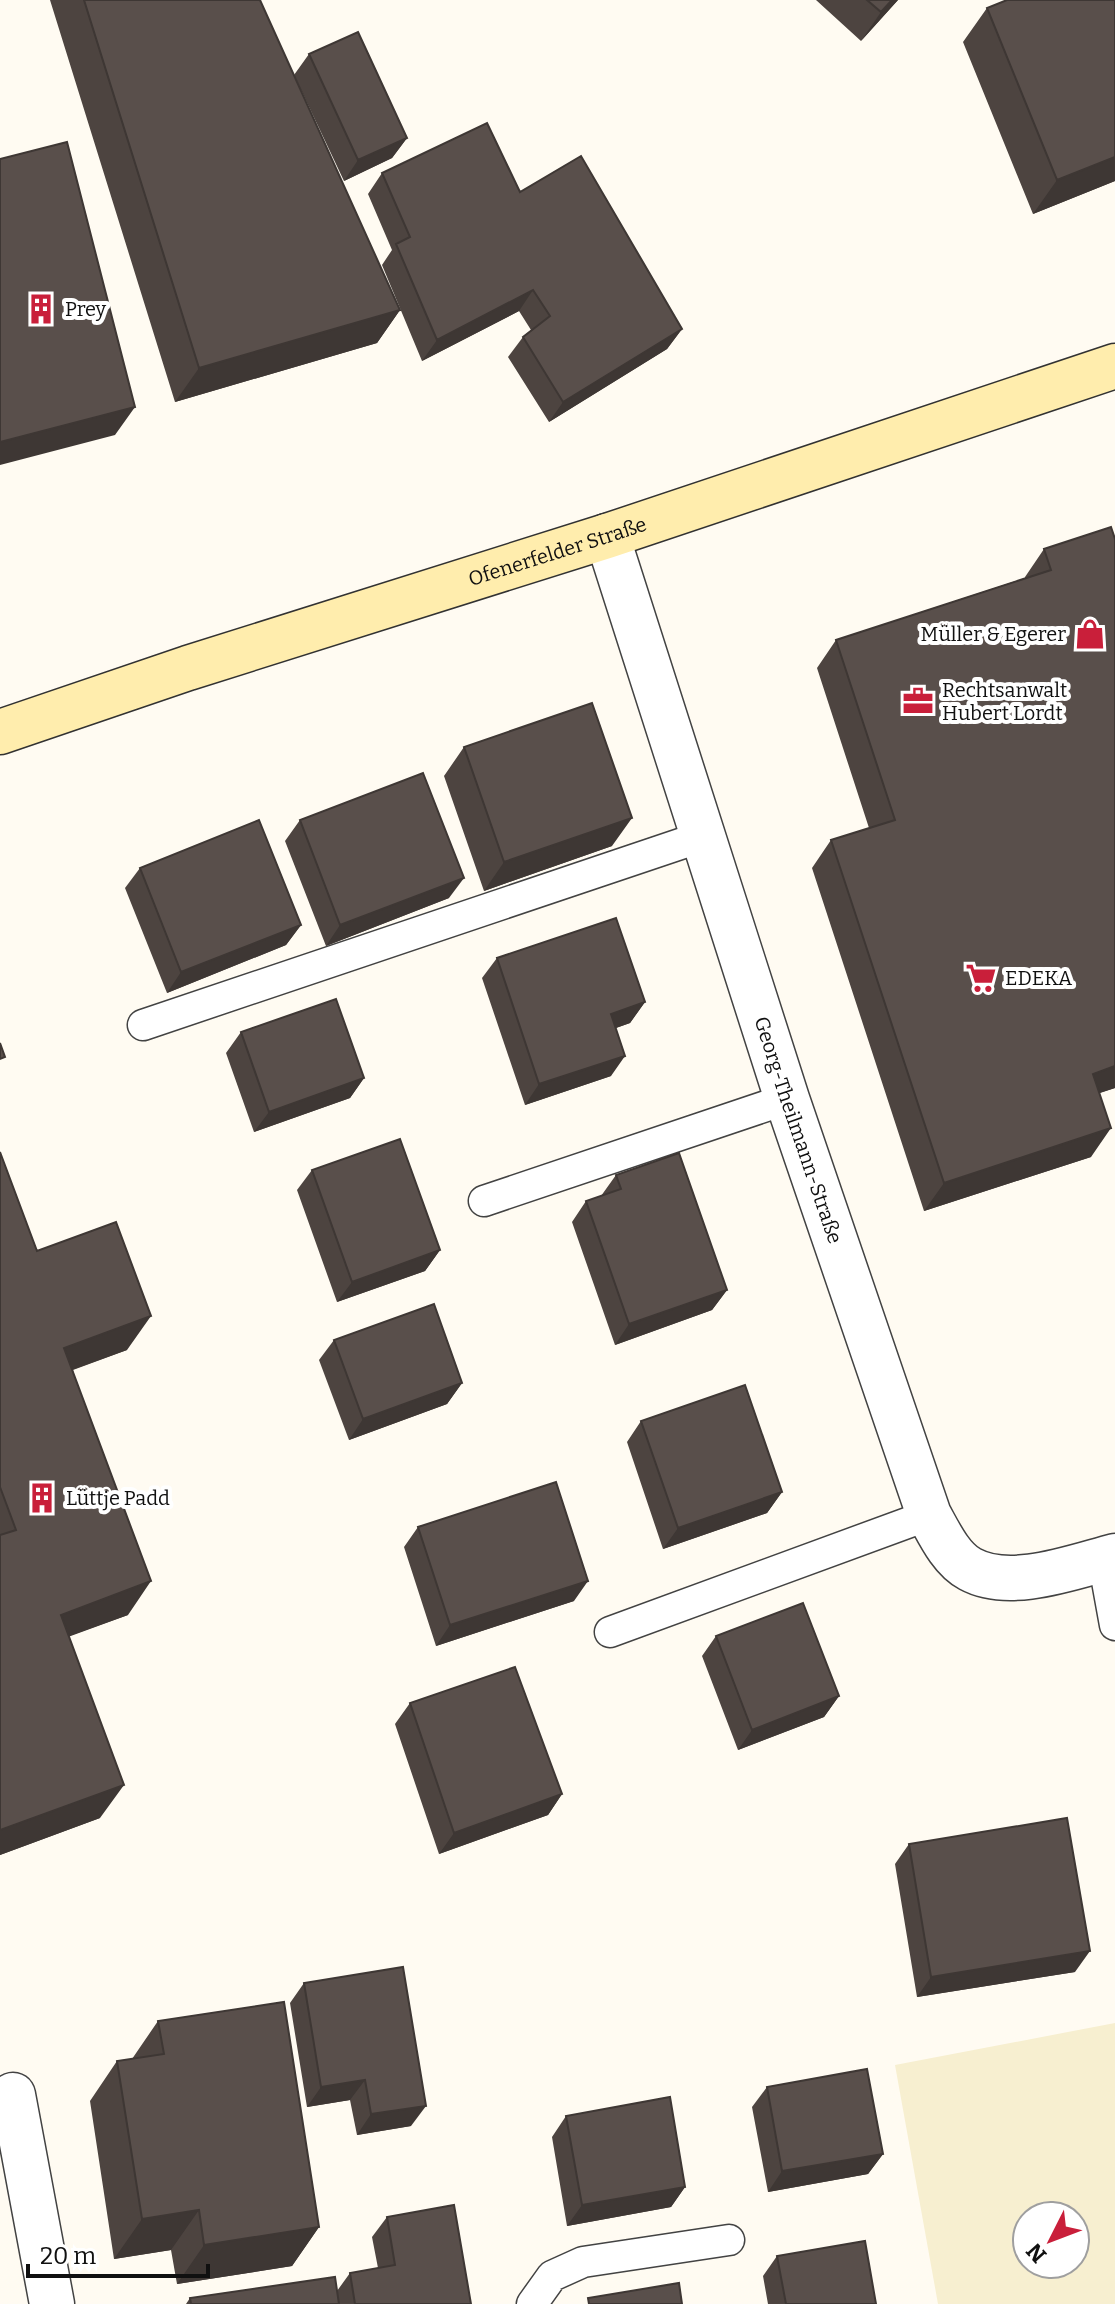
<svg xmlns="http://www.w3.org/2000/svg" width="1115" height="2304" font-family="Bitter,serif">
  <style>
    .farmland { fill: #f7efd0; fill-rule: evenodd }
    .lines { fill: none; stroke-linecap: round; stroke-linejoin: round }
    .lane-casing { stroke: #434343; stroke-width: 33 }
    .street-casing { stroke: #434343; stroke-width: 47 }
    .secondary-casing { stroke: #323232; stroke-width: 47 }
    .lane { stroke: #fff; stroke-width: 30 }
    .street { stroke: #fff; stroke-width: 44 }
    .secondary { stroke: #ffedad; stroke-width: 44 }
    .wall { fill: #4d4440 }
    .shaded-wall { fill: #3e3734 }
    .building { fill: #594f4b; stroke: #3e3734; stroke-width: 2 }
    .labels { text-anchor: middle; stroke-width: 8; stroke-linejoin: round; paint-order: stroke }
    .poi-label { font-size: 20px; fill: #101010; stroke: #fff; text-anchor: start }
    .street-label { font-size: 20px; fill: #101010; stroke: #fff }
  </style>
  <rect width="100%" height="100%" fill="#fffbf2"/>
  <path class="farmland" d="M 1115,2023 L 1115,2304 L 938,2304 L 895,2065 ZM 1027,2216 L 1075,2216 L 1075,2264 L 1027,2264 Z"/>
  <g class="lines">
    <g class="lane-casing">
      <path id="lane" d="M 143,1025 L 704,836
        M 484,1201 L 787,1099
        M 1103,1559 L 1115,1625
        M 610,1632 L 929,1515
        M 532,2304 L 552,2276 L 583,2262 L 729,2240"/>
    </g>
    <g class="street-casing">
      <g id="street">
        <path id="s1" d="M 607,536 L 787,1099 L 929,1515 C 939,1533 951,1559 970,1569 C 1010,1591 1073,1567 1115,1556"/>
        <path d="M 13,2095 L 52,2304"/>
      </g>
    </g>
    <g class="secondary-casing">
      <g id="secondary">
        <path id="s2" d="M 0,732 L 188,668 L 607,536 L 1115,366"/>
      </g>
    </g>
    <use href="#lane" class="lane"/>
    <use href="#street" class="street"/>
    <use href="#secondary" class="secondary"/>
  </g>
  <path class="wall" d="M 50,0 L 260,0 L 400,310 L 377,343 L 175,402 Z
    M 816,0 L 898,0 L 861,41 Z
    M 1115,0 L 1115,181 L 1033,214 L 963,42 L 987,8 Z
    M 309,54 L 407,138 L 392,158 L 344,181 L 294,75 Z
    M 382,173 L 520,192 L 682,329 L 667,349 L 549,422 L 508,357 L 523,337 L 531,330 L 519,311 L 422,361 L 382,265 L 392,250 L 368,194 Z
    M 1111,527 L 1115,1088 L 1099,1093 L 1091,1157 L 924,1211 L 812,868 L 831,840 L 869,828 L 817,668 L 836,640 L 1025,578 L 1025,577 L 1044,549 Z
    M 464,747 L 612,846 L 484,891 L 444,776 Z
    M 300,820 L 449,898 L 326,946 L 285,841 Z
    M 140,868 L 301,925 L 286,945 L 167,993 L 125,888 Z
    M 497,958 L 645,1002 L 630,1023 L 616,1028 L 611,1076 L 525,1105 L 482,978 Z
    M 241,1032 L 364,1078 L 350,1098 L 254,1132 L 226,1053 Z
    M 0,1152 L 37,1251 L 127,1350 L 73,1370 L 128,1615 L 69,1636 L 100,1818 L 0,1855 Z
    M 312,1170 L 440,1250 L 425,1271 L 337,1302 L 297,1190 Z
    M 616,1175 L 727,1290 L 712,1310 L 615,1345 L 572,1222 L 586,1201 L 601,1196 Z
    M 334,1340 L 462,1383 L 447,1404 L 349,1440 L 319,1360 Z
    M 641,1421 L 782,1492 L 767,1513 L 663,1549 L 627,1442 Z
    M 418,1527 L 574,1601 L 436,1646 L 404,1547 Z
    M 716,1636 L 839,1696 L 824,1717 L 738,1750 L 702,1656 Z
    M 410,1703 L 562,1794 L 548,1815 L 439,1854 L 395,1724 Z
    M 909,1844 L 1075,1972 L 917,1997 L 895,1864 Z
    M 304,1983 L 411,2126 L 357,2135 L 350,2100 L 307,2107 L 290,2003 Z
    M 158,2021 L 319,2227 L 292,2266 L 177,2284 L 171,2250 L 114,2259 L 90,2101 L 117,2061 L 132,2059 Z
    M 767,2087 L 883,2154 L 868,2174 L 768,2192 L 752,2107 Z
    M 566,2116 L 685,2187 L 671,2207 L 567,2226 L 552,2137 Z
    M 387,2217 L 471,2304 L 186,2304 L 190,2298 L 337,2291 L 350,2273 L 378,2268 L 372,2237 Z
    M 777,2256 L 876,2304 L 768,2304 L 763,2276 Z"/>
  <path class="shaded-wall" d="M 892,0 L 898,0 L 861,41 L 881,12 Z
    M 407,138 L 392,158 L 344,181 L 358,160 Z
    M 1115,157 L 1115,181 L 1033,214 L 1057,180 Z
    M 533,290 L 519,311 L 422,361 L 437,340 Z
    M 400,310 L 377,343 L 175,402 L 199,368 Z
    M 682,329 L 667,349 L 549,422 L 563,402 Z
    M 135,407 L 115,435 L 0,465 L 0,442 Z
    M 632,818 L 612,846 L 484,891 L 504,862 Z
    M 464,878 L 449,898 L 326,946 L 340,925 Z
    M 301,925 L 286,945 L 167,993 L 181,972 Z
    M 645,1002 L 630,1023 L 596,1035 L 611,1014 Z
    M 625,1056 L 611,1076 L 525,1105 L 539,1084 Z
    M 1115,1066 L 1115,1088 L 1073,1102 L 1093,1074 Z
    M 364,1078 L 350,1098 L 254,1132 L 269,1112 Z
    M 1111,1128 L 1091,1157 L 924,1211 L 944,1183 Z
    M 440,1250 L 425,1271 L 337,1302 L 352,1282 Z
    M 727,1290 L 712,1310 L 615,1345 L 629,1324 Z
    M 151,1316 L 127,1350 L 41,1381 L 64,1348 Z
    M 462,1383 L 447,1404 L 349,1440 L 363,1419 Z
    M 782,1492 L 767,1513 L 663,1549 L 678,1528 Z
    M 151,1581 L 128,1615 L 38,1648 L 61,1615 Z
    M 588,1581 L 574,1601 L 436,1646 L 450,1625 Z
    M 839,1696 L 824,1717 L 738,1750 L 752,1730 Z
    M 124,1785 L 100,1818 L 0,1855 L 0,1830 Z
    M 562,1794 L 548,1815 L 439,1854 L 454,1833 Z
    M 1090,1951 L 1075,1972 L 917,1997 L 931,1977 Z
    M 365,2080 L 350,2100 L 307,2107 L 321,2087 Z
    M 426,2106 L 411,2126 L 357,2135 L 371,2114 Z
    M 883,2154 L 868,2174 L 768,2192 L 782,2171 Z
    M 685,2187 L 671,2207 L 567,2226 L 582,2205 Z
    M 199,2210 L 171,2250 L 114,2259 L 142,2219 Z
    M 319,2227 L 292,2266 L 177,2284 L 204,2245 Z"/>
  <path class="building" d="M 84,0 L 260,0 L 400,310 L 199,368 Z
    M 867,0 L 892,0 L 881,12 Z
    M 1007,0 L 1115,0 L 1115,157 L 1057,180 L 987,8 Z
    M 358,32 L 407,138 L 358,160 L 309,54 Z
    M 487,123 L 520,192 L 581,156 L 682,329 L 563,402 L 523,337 L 550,316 L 533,290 L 437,340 L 396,244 L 410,237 L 382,173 Z
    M 67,142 L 135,407 L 0,442 L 0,159 Z
    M 1111,527 L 1115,539 L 1115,1066 L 1093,1074 L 1111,1128 L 944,1183 L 831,840 L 895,820 L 836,640 L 1051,570 L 1044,549 Z
    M 592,703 L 632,818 L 504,862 L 464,747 Z
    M 423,773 L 464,878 L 340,925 L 300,820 Z
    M 259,820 L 301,925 L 181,972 L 140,868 Z
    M 616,918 L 645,1002 L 611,1014 L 625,1056 L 539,1084 L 497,958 Z
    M 336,999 L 364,1078 L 269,1112 L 241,1032 Z
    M 0,1043 L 5,1057 L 0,1059 Z
    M 400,1139 L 440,1250 L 352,1282 L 312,1170 Z
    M 0,1152 L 37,1251 L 116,1222 L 151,1316 L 64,1348 L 151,1581 L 61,1615 L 124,1785 L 0,1830 L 0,1535 L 16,1530 L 0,1487 Z
    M 679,1153 L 727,1290 L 629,1324 L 586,1201 L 621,1189 L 616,1175 Z
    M 434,1304 L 462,1383 L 363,1419 L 334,1340 Z
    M 745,1385 L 782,1492 L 678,1528 L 641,1421 Z
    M 556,1482 L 588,1581 L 450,1625 L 418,1527 Z
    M 803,1603 L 839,1696 L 752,1730 L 716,1636 Z
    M 515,1667 L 562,1794 L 454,1833 L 410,1703 Z
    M 1067,1818 L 1090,1951 L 931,1977 L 909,1844 Z
    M 403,1967 L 426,2106 L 371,2114 L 365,2080 L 321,2087 L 304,1983 Z
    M 284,2002 L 319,2227 L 204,2245 L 199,2210 L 142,2219 L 117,2061 L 164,2054 L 158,2021 Z
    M 867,2069 L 883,2154 L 782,2171 L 767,2087 Z
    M 670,2097 L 685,2187 L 582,2205 L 566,2116 Z
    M 454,2205 L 471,2304 L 355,2304 L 350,2273 L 395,2265 L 387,2217 Z
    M 865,2241 L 876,2304 L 786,2304 L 777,2256 Z
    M 335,2277 L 339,2304 L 191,2304 L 190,2298 Z
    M 679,2283 L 682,2304 L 589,2304 L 588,2298 Z"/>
  <defs>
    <g id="building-bare" transform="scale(2.4)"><path d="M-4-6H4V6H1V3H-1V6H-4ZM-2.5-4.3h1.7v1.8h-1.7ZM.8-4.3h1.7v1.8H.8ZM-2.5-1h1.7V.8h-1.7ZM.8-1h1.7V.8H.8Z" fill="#c91f3a" stroke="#fff" stroke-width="2.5" paint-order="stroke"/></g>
    <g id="shop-bare" transform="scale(2.4)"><path d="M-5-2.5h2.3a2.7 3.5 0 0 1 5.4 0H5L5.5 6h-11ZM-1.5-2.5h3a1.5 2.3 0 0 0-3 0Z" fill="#c91f3a" stroke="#fff" stroke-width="2.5" paint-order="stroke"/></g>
    <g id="office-bare" transform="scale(2.4)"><path d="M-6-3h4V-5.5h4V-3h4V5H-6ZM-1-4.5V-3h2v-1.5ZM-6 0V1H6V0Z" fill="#c91f3a" stroke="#fff" stroke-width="2.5" paint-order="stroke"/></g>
    <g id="supermarket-bare" transform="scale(2.4)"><path d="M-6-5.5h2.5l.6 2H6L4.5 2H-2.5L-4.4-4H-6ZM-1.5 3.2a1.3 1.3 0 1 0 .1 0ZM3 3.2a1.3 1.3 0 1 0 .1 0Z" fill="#c91f3a" stroke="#fff" stroke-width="2.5" paint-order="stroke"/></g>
  </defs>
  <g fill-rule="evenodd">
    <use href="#building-bare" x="41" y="309"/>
    <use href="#shop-bare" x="1090" y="634"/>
    <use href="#office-bare" x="918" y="701"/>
    <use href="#supermarket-bare" x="981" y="978"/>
    <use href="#building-bare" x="42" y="1498"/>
  </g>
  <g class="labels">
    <g class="poi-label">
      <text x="65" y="316">Prey</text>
      <text x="1066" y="641" text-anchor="end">Müller &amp; Egerer</text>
      <text x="942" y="697">Rechtsanwalt<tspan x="942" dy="23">Hubert Lordt</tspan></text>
      <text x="1005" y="985">EDEKA</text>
      <text x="66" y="1505">Lüttje Padd</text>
    </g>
    <g class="street-label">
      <text dy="7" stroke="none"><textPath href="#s2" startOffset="586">Ofenerfelder Straße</textPath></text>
      <text dy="7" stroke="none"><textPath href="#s1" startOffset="624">Georg-Theilmann-Straße</textPath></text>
    </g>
  </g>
  <g transform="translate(1051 2240) rotate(228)"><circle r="38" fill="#ffffff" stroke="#9f9f9f" stroke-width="2"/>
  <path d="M0-6L14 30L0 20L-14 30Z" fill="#c91f3a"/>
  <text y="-12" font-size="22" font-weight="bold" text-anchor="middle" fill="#101010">N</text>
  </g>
  <path d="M28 2264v12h180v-12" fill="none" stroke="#101010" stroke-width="4"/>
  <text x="40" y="2264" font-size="24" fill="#101010" stroke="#ffffff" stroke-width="6" paint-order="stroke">20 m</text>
</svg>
